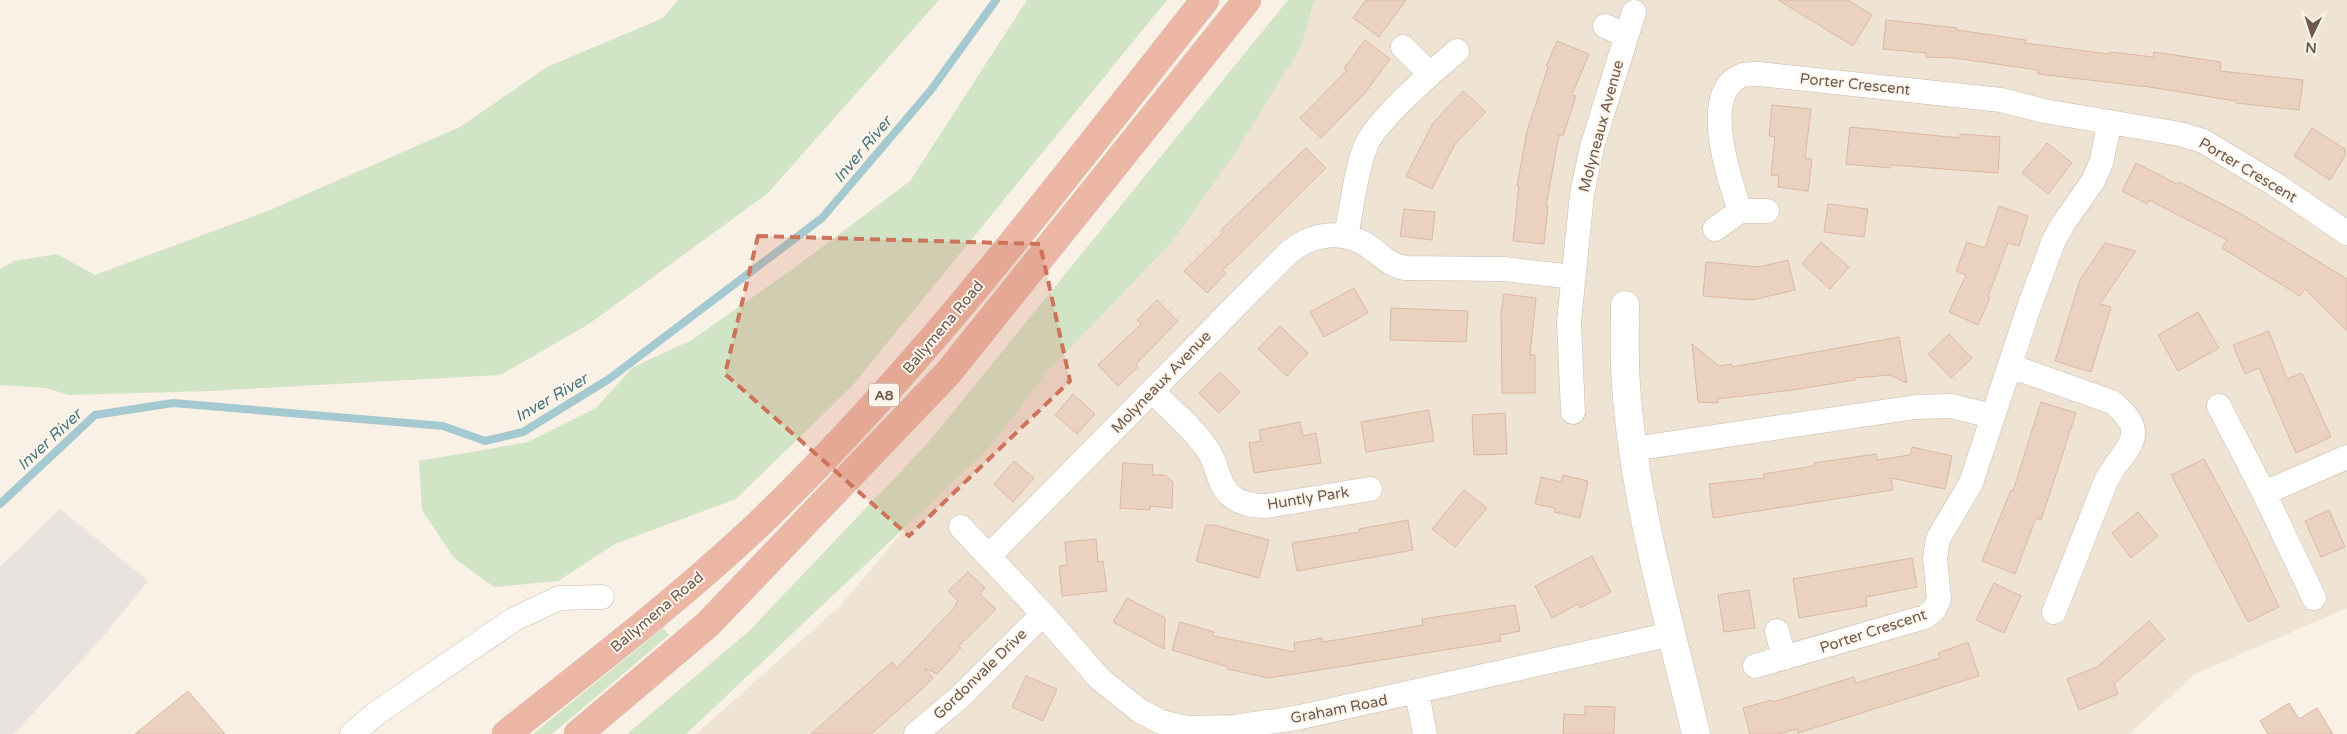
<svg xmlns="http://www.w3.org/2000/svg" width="2347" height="734" font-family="'Varela Round',sans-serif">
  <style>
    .residential { fill: #efe3d4 }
    .industrial { fill: #e9e3df }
    .green { fill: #d2e4c6 }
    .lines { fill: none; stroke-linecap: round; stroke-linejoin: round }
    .stream { stroke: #a4c9d0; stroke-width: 8 }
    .building { fill: #ead1c0; stroke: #dbb8a3 }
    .street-casing { stroke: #c8b9ad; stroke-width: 25 }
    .secondary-casing { stroke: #cdbbae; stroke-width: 29 }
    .highway-casing { stroke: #d6d1cd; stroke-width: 29 }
    .street { stroke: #fff; stroke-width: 24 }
    .secondary { stroke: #fff; stroke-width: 28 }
    .highway { stroke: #ebb6a4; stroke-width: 28 }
    .marked { fill: #cd7359; fill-opacity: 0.2; stroke: #cd7359; stroke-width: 4; stroke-dasharray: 10 6; stroke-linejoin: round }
    .labels { text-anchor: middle; stroke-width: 4; stroke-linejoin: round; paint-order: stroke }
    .shield { fill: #fcf5eb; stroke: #99887d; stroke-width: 1 }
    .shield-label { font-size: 14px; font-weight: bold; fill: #6e594e }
    .street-label { font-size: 15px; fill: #6e594e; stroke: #fcf5eb }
    .water-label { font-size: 16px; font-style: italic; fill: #4b767f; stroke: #fcf5eb }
  </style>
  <rect width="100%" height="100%" fill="#f9f1e5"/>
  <path class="residential" d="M 1294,0 L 2347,0 L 2347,608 L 2195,674 L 2129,734 L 696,734 L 840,606 L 1217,158 Z"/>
  <path class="industrial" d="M 60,509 L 148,581 L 101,639 L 14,734 L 0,734 L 0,567 Z"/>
  <path class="green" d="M 678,0 L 939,0 L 768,193 L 589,324 L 500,375 L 209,391 L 69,395 L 46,388 L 0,385 L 0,269 L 14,261 L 57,254 L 95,275 L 270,210 L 460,127 L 547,67 L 663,18 Z
    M 1027,0 L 1167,0 L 852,386 L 736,499 L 615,544 L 558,581 L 494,587 L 454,558 L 422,510 L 419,461 L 528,442 L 596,408 L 633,367 L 690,341 L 790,271 L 910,181 Z
    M 1288,0 L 1314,0 L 1301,47 L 1235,153 L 1172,242 L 1047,372 L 989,448 L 686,734 L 627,734 L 748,632 L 927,444 Z
    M 663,628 L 669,635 L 552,734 L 533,734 Z"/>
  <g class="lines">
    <path class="stream" d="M 0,504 L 95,415 L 173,403 L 443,426 L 485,441 L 523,432 L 609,379 L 822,218 L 931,90 L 996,0"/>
  </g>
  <path class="building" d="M 1366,0 L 1406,0 L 1379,37 L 1353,18 Z
    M 1778,0 L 1848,0 L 1872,15 L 1853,46 Z
    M 1886,20 L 1957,28 L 1957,30 L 2026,40 L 2025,43 L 2109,54 L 2110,52 L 2153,57 L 2154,52 L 2221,62 L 2220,71 L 2303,80 L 2299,110 L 2236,103 L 2236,101 L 2149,87 L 2038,74 L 2038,70 L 1954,58 L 1926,57 L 1926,53 L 1883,49 Z
    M 1365,40 L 1390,59 L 1365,93 L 1321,138 L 1300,118 L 1347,70 L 1344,68 Z
    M 1557,41 L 1589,54 L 1572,95 L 1576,96 L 1563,136 L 1559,135 L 1546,206 L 1548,206 L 1544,244 L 1513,241 L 1519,186 L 1517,186 L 1527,131 L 1548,67 L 1546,66 Z
    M 1463,91 L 1486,112 L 1455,144 L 1432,189 L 1406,176 L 1433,123 Z
    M 1772,105 L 1811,109 L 1805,158 L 1812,159 L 1808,191 L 1778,187 L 1779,176 L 1771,175 L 1775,137 L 1769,136 Z
    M 1850,127 L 1960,138 L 1960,134 L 2000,137 L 1998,173 L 1890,165 L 1890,168 L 1846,164 Z
    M 2312,128 L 2345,149 L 2345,156 L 2330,180 L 2294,156 Z
    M 2047,143 L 2072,163 L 2048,194 L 2022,173 Z
    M 1306,148 L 1326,168 L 1223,270 L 1226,273 L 1207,293 L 1184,271 L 1223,232 L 1221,230 Z
    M 2136,163 L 2177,184 L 2179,182 L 2243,215 L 2347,279 L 2347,331 L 2305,289 L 2300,296 L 2222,248 L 2227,240 L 2149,200 L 2147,204 L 2122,191 Z
    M 1828,204 L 1868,209 L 1864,237 L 1824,232 Z
    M 1999,206 L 2028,216 L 2019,246 L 2008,243 L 1988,297 L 1990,298 L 1978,325 L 1949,312 L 1966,275 L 1956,271 L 1967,242 L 1985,248 Z
    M 1404,209 L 1435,212 L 1432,240 L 1400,236 Z
    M 1821,242 L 1849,267 L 1830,289 L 1802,264 Z
    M 2105,243 L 2136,251 L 2100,304 L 2111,307 L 2091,372 L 2055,361 L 2080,280 Z
    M 1788,260 L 1795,290 L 1752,300 L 1703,296 L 1706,262 L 1759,267 Z
    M 1354,288 L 1368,313 L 1324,337 L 1310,312 Z
    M 1504,294 L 1536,298 L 1530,355 L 1535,355 L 1535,393 L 1502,393 L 1501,313 Z
    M 1157,300 L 1178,321 L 1136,364 L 1138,367 L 1118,386 L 1098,365 L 1141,324 L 1137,320 Z
    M 1391,308 L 1468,311 L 1466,342 L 1390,340 Z
    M 2198,312 L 2219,348 L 2178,371 L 2158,335 Z
    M 1280,326 L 1308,353 L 1287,376 L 1258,349 Z
    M 2269,331 L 2287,379 L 2302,373 L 2331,437 L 2296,453 L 2259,368 L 2245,374 L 2233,345 Z
    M 1949,334 L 1972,358 L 1951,378 L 1928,354 Z
    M 1899,337 L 1907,383 L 1890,375 L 1855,378 L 1855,380 L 1792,390 L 1718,399 L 1718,403 L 1698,402 L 1692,344 L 1719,366 L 1732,364 L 1732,367 Z
    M 1220,372 L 1240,392 L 1219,413 L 1199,393 Z
    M 1073,394 L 1095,414 L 1077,434 L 1055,415 Z
    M 2041,402 L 2076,413 L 2041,520 L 2036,518 L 2015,574 L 1982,561 L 2011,490 L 2013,491 Z
    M 1429,410 L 1434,441 L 1366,452 L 1361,422 Z
    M 1505,413 L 1507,454 L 1474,455 L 1472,415 Z
    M 1300,422 L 1303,436 L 1316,433 L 1321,463 L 1254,473 L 1249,443 L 1261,441 L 1259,430 Z
    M 1912,447 L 1952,456 L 1945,489 L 1891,478 L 1893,490 L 1713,518 L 1709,484 L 1764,478 L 1763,474 L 1814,466 L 1814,463 L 1876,454 L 1877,460 L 1910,455 Z
    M 2204,459 L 2248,541 L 2279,607 L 2248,622 L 2171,475 Z
    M 1014,461 L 1034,478 L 1013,502 L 994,484 Z
    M 1123,463 L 1153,465 L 1152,475 L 1165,475 L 1173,482 L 1172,508 L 1150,506 L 1150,510 L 1120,508 Z
    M 1563,475 L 1588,481 L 1580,518 L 1554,512 L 1555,508 L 1535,504 L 1541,477 L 1561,482 Z
    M 1464,490 L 1487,508 L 1455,547 L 1432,529 Z
    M 2329,510 L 2345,547 L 2321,557 L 2305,521 Z
    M 2138,512 L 2158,536 L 2131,558 L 2112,533 Z
    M 1408,520 L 1413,550 L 1297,571 L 1292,543 L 1359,532 L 1359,529 Z
    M 1206,525 L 1214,525 L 1269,540 L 1259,578 L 1196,561 Z
    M 1096,539 L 1098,562 L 1103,561 L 1107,591 L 1062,596 L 1059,566 L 1067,565 L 1065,542 Z
    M 1592,556 L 1611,592 L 1580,608 L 1578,604 L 1552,618 L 1535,586 Z
    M 1912,558 L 1917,587 L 1866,597 L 1867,606 L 1799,618 L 1793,579 Z
    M 968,572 L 985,588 L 980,594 L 996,609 L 959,646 L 961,648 L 937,674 L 924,668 L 933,678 L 922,689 L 871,734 L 811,734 L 892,662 L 897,668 L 954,608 L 958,601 L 948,591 Z
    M 1994,583 L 2021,596 L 2004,633 L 1976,620 Z
    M 1749,590 L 1755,628 L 1724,632 L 1718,595 Z
    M 1127,598 L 1165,618 L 1164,649 L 1113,622 Z
    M 1515,605 L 1520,631 L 1500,635 L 1501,641 L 1269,678 L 1227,669 L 1228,667 L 1172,650 L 1180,622 L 1214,632 L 1213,636 L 1295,652 L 1294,643 L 1322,638 L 1323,642 L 1366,635 L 1423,625 L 1422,619 Z
    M 2149,621 L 2165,639 L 2114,684 L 2118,694 L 2079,710 L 2067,679 L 2097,667 Z
    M 1968,642 L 1979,676 L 1798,733 L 1797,729 L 1779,734 L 1750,734 L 1743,708 L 1772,700 L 1773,702 L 1854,677 L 1856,683 L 1940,658 L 1938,653 Z
    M 1026,676 L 1057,689 L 1043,721 L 1012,707 Z
    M 188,691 L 225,734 L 135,734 Z
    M 2289,703 L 2299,719 L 2317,708 L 2333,734 L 2268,734 L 2260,721 Z
    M 1585,706 L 1615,707 L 1614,734 L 1563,734 L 1564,714 L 1585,715 Z"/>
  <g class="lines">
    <g class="street-casing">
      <path id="street" d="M 1605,26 L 1625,35
        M 1403,47 L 1430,74
        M 1740,211 C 1730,181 1698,91 1743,75 C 1748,74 1754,74 1759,74 L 2001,100 L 2044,111 L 2180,134 L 2203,141 L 2276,185 L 2347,233
        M 1715,229 L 1740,211 L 1767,211
        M 1346,236 C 1352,207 1355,173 1366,145 C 1377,120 1434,70 1457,51
        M 2010,366 L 2112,402 C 2155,437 2122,448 2106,481 L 2054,612
        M 1152,391 C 1171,410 1193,428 1208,450 C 1217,463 1218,484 1230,495 C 1240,504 1253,506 1266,506 L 1370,489
        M 2219,406 L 2264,493 L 2314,598
        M 1573,412 L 1569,322 L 1582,194 L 1592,147 L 1634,12
        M 1633,449 L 1916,407 L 1951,406 L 1992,416
        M 2264,493 L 2347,457
        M 961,527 L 1043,614 L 1100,679 L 1140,711 L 1161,722 L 1187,728 L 1234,727 L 1296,718 L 1672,634
        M 989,556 L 1288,253 C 1312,233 1344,228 1371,248 C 1382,256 1391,266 1405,268 L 1504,269 L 1573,277
        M 1777,631 L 1784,658
        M 1755,666 L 1925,617 L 1934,610 L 1939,599 L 1935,558 L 1938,539 L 1971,483 L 2029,307 L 2054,240 L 2063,224 L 2093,181 L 2101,163 L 2110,122
        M 1417,693 L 1425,734
        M 352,734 L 378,712 L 513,620 L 559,598 L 602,597
        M 916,734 L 962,695 L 1043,614"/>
    </g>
    <g class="secondary-casing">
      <path id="secondary" d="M 1625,305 C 1625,331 1624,358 1626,385 C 1634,503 1669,619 1696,734"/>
    </g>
    <g class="highway-casing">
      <path id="highway" d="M 506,734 C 593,665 681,598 761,522 C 926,363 1063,179 1205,0
        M 578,734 L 707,625 L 948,373 L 1247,0"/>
    </g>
    <use href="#street" class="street"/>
    <use href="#secondary" class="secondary"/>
    <use href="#highway" class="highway"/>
  </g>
  <path class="marked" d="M 758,236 L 1040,244 L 1070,381 L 909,536 L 725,374 Z"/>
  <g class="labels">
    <rect class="shield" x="869" y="383.5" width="30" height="23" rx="4"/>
    <g class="shield-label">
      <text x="884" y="400">A8</text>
    </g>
    <g class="street-label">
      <text transform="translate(1855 84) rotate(6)" y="5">Porter Crescent</text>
      <text transform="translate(1601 126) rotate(-75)" y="5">Molyneaux Avenue</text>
      <text transform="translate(2248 170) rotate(31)" y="5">Porter Crescent</text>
      <text transform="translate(943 327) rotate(-50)" y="5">Ballymena Road</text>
      <text transform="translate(1161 382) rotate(-46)" y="5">Molyneaux Avenue</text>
      <text transform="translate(1308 498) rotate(-9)" y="5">Huntly Park</text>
      <text transform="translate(657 612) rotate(-40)" y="5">Ballymena Road</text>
      <text transform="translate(1873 631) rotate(-18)" y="5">Porter Crescent</text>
      <text transform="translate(980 674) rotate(-44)" y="5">Gordonvale Drive</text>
      <text transform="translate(1339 709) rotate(-11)" y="5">Graham Road</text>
    </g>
    <g class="water-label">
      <text transform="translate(862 149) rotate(-50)" y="6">Inver River</text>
      <text transform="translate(551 397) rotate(-30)" y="6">Inver River</text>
      <text transform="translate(49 439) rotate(-43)" y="6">Inver River</text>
    </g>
  </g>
  <g transform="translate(2312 35) rotate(184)" stroke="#fcf5eb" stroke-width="4" paint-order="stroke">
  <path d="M0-4L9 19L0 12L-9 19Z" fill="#6e594e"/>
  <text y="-8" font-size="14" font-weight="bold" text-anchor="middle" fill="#6e594e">N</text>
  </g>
</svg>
